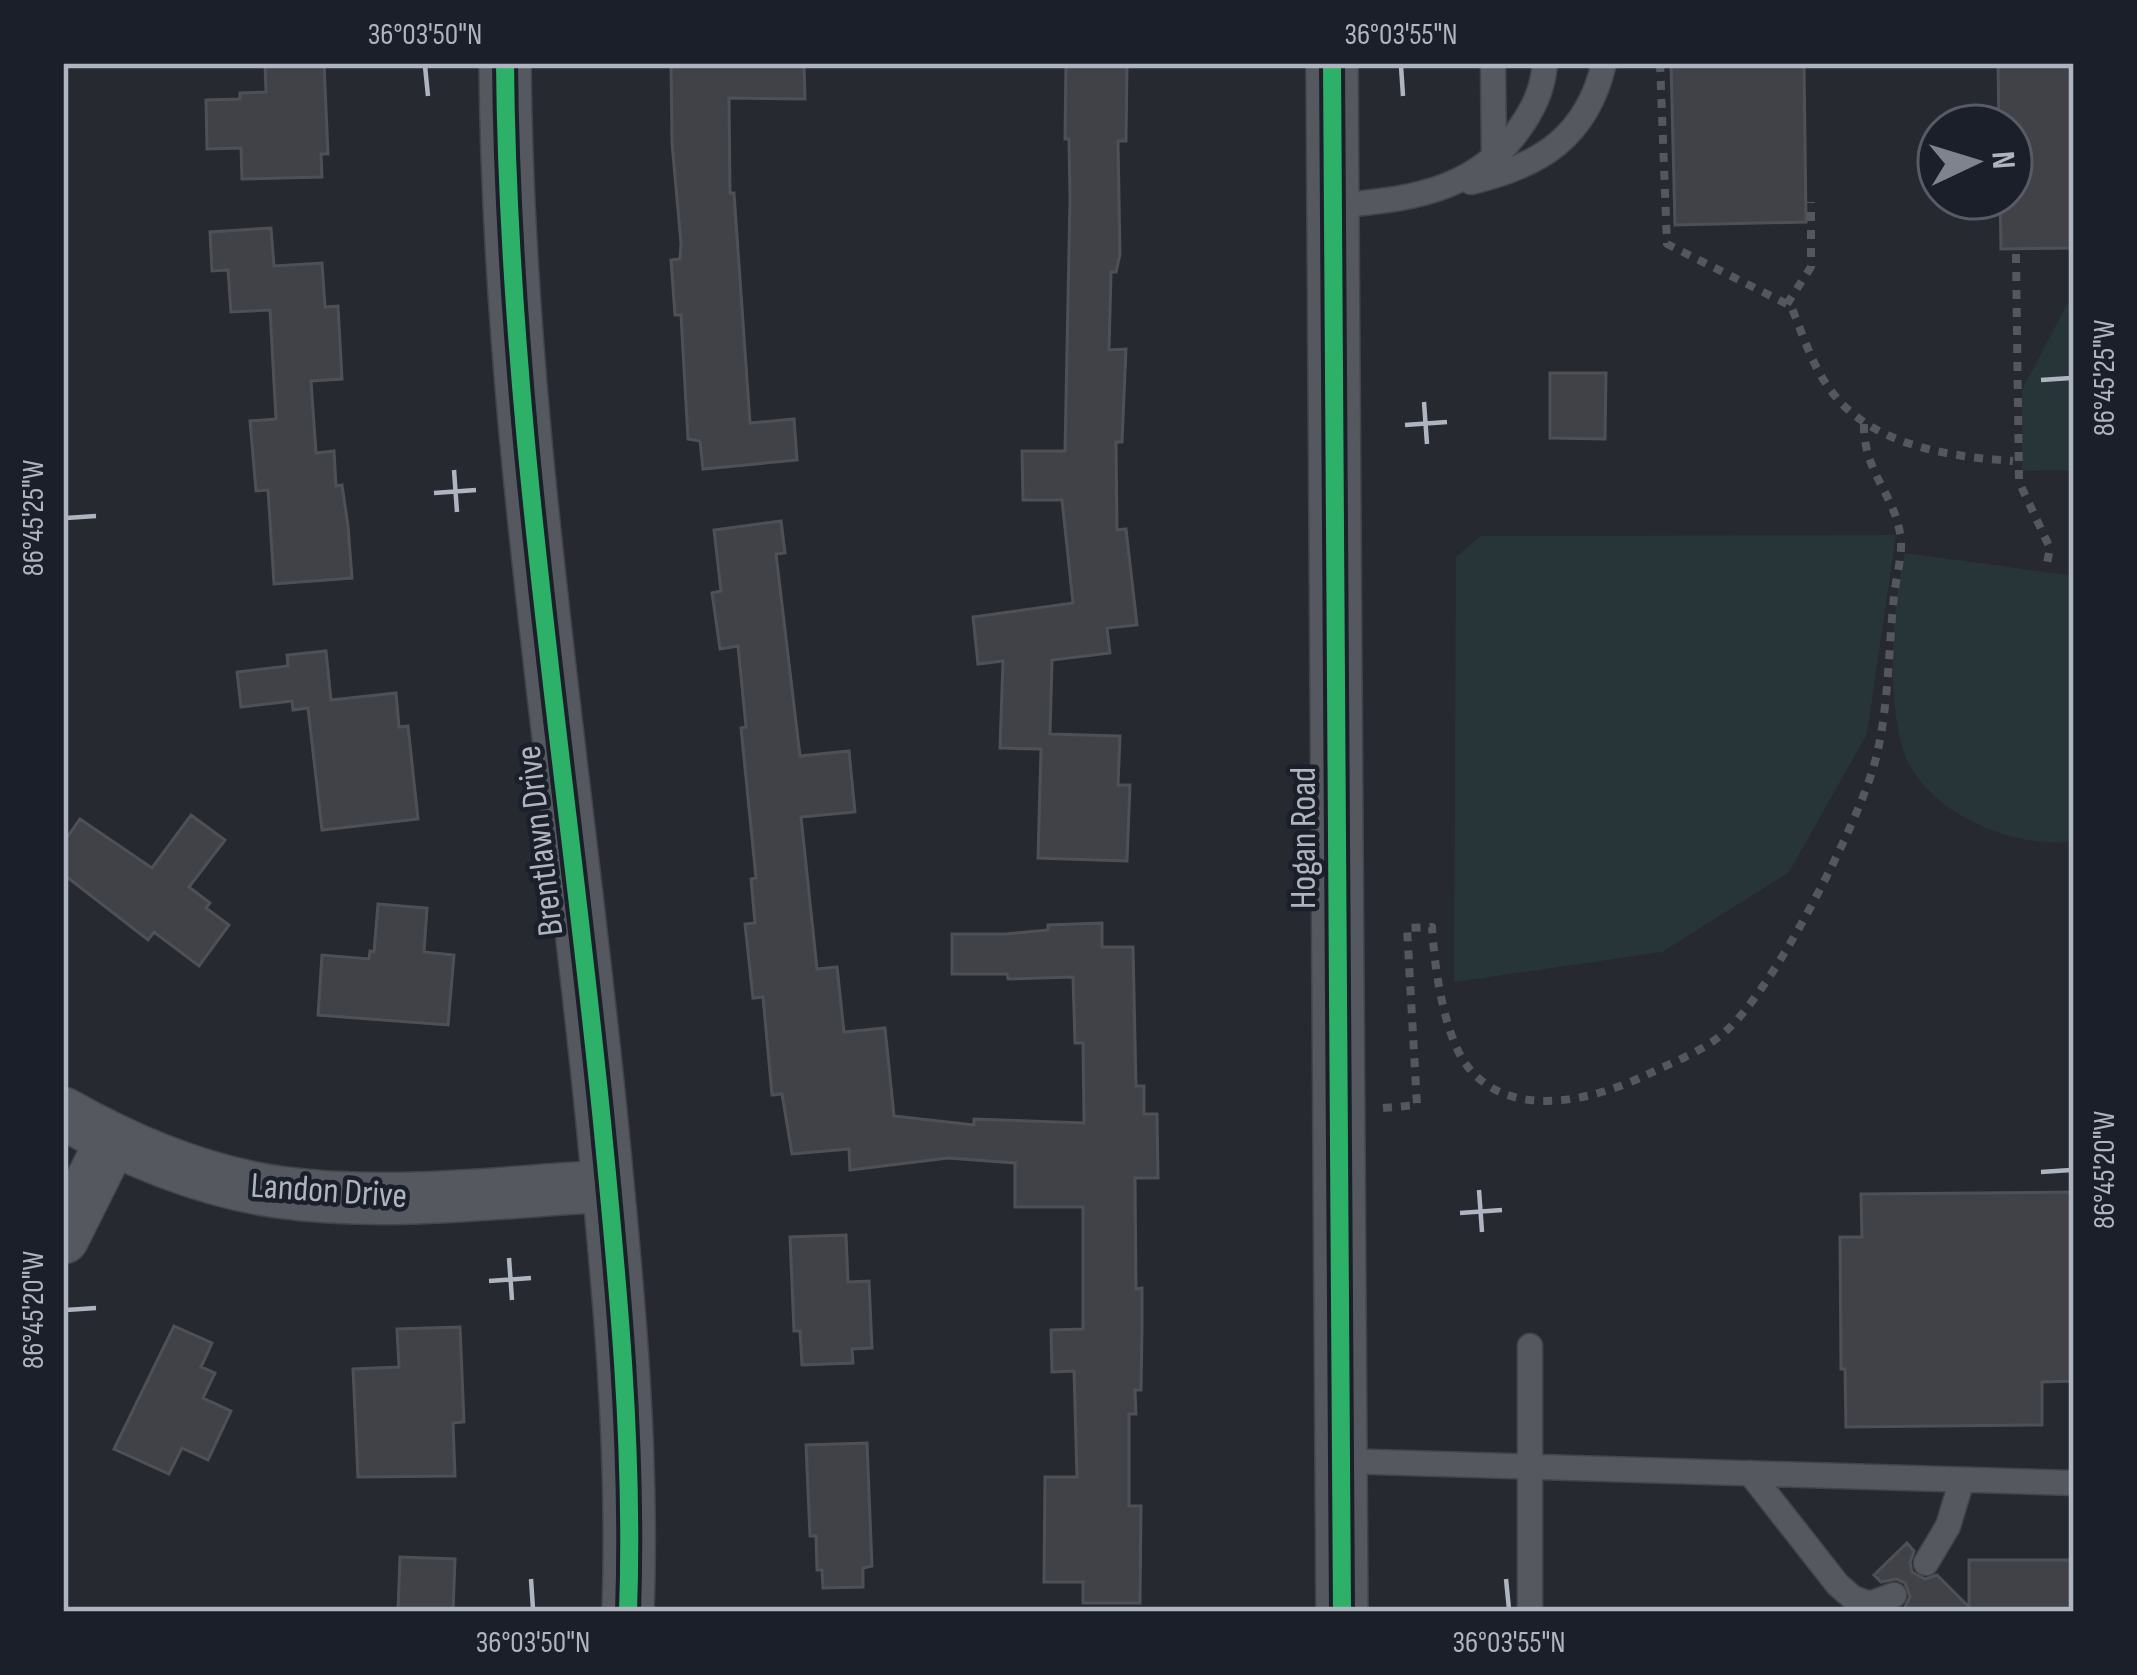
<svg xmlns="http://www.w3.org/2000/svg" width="2137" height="1675" font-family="'Sofia Sans Condensed',sans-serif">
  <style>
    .green { fill: #283538 }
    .building { fill: #404248; stroke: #4d5157; stroke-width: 3 }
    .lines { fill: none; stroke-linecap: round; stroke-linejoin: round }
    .lane-casing { stroke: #414449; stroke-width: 27 }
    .street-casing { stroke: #414449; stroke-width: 54 }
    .path { stroke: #54575c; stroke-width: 8; stroke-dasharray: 9 9; stroke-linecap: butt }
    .lane { stroke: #55585f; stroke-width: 24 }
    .street { stroke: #55585f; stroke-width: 51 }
    .cycleway-casing { stroke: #1a1f29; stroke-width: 26 }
    .cycleway { stroke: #2db169; stroke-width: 18 }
    .ticks { fill: none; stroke: #afb4c1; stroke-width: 4.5 }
    .labels { text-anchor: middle; stroke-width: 9; stroke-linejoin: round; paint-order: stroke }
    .street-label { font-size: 36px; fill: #afb4c1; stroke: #1a1f29 }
    .neatline { fill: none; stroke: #afb4c1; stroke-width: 4.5 }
    .ticks-label { font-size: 30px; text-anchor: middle; fill: #afb4c1 }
  </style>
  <rect width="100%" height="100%" fill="#262930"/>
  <path class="green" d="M 2074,299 L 2074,470 L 2022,471 L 2022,390 L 2066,306 Z
    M 1896,535 L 1867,734 L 1789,872 L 1662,952 L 1454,982 L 1456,557 L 1480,536 Z
    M 1905,553 L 2074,576 L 2074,841 C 2013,851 1919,810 1902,746 C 1887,692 1892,607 1905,553 Z"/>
  <path class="building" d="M 265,63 L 324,63 L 328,154 L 321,154 L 322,177 L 242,179 L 241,148 L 207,149 L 206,100 L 240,99 L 240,93 L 266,92 Z
    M 671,63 L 804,63 L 805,99 L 729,98 L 730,193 L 734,193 L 750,423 L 794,419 L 797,460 L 703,469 L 700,441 L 688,439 L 681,315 L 675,315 L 671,260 L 680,259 L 681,243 L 672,143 Z
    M 1066,63 L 1127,63 L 1126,141 L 1118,141 L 1120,254 L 1116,272 L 1111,272 L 1109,350 L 1126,349 L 1122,442 L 1116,442 L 1117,530 L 1126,529 L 1137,625 L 1107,628 L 1110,653 L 1052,660 L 1050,734 L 1120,736 L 1118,785 L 1130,785 L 1127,861 L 1038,858 L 1041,749 L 1000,748 L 1003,661 L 978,664 L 973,617 L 1073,603 L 1062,500 L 1023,500 L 1022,451 L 1065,451 L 1070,199 L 1069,139 L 1065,139 Z
    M 1671,63 L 1804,63 L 1806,222 L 1675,225 Z
    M 1998,63 L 2074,63 L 2074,248 L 2001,249 L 2000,198 L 2011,198 L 2011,126 L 1999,126 Z
    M 271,228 L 274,266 L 322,263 L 325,307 L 338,306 L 342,379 L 311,381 L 316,453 L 334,451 L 336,486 L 342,485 L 348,526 L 352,578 L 274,584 L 268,490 L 256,491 L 250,421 L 276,419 L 270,310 L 231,312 L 228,270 L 212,271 L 210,232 Z
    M 1550,373 L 1606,373 L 1605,439 L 1550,438 Z
    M 781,521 L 785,553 L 776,554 L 800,756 L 849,751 L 855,812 L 801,817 L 817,969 L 837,967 L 844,1032 L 885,1028 L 894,1116 L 974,1125 L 974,1119 L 1084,1123 L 1083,1043 L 1075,1043 L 1073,977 L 1008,979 L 1007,974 L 952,974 L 952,934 L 1006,934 L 1048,930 L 1048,925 L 1102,923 L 1102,947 L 1133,947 L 1136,1086 L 1144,1086 L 1144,1114 L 1157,1114 L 1158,1178 L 1135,1178 L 1136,1289 L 1142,1288 L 1142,1330 L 1141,1390 L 1135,1390 L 1136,1414 L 1129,1414 L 1129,1506 L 1141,1506 L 1140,1603 L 1083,1603 L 1083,1582 L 1044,1582 L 1045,1477 L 1077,1477 L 1074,1371 L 1052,1372 L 1051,1330 L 1083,1329 L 1083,1207 L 1015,1207 L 1015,1163 L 948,1158 L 850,1170 L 849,1149 L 792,1154 L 782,1094 L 772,1095 L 763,997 L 753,998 L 745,924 L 755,923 L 751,879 L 756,878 L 741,728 L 746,727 L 738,646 L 720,649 L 712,593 L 721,591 L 714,530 Z
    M 326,651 L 331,700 L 396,693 L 399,727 L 408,726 L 418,819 L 322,830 L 308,708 L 293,710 L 292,701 L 241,707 L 237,672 L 288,666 L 287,655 Z
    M 191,815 L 225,840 L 189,887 L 210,903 L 206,908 L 229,925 L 199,966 L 154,932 L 148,940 L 63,874 L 63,843 L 80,819 L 152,868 Z
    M 378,904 L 427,908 L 424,952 L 454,955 L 448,1025 L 318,1015 L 322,955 L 369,959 L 370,951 L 374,952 Z
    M 2074,1192 L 2074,1381 L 2042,1382 L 2042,1425 L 1846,1427 L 1845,1369 L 1841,1369 L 1840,1237 L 1862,1237 L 1861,1194 Z
    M 846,1235 L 848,1282 L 869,1281 L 872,1348 L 852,1349 L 853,1363 L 802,1365 L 800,1331 L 794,1331 L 790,1237 Z
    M 174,1326 L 212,1343 L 201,1367 L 215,1373 L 203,1398 L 231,1411 L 208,1460 L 182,1448 L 169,1474 L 114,1449 Z
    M 460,1327 L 464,1422 L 453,1423 L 455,1476 L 358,1477 L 353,1369 L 399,1367 L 397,1329 Z
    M 867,1443 L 872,1566 L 863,1568 L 863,1587 L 823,1588 L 822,1570 L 817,1570 L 816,1536 L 810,1536 L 806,1445 Z
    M 1907,1543 L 1914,1551 L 1910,1562 L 1912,1572 L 1925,1579 L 1937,1575 L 1969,1607 L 1969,1560 L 2074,1560 L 2074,1612 L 1911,1612 L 1905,1607 L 1910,1597 L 1905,1583 L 1896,1579 L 1881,1582 L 1874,1575 Z
    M 400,1557 L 455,1559 L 453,1612 L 398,1612 Z"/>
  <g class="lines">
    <g class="lane-casing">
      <path id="lane" d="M 1493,63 L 1494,160
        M 1471,182 C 1540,166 1587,137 1604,63
        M 1333,206 C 1404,200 1472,193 1517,132 C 1533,110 1543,90 1545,63
        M 1530,1346 L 1530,1612
        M 1340,1461 L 2074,1483
        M 1750,1473 L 1838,1585 L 1853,1598 L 1870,1604 L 1894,1595
        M 1926,1563 L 1948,1526 L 1962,1480"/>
    </g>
    <g class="street-casing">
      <path id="street" d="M 505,63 C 508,418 567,770 602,1122 C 618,1285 634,1448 628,1612
        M 1332,63 L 1342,1612
        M 63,1113 C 130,1151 201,1181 278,1192 C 386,1207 500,1192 608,1186
        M 63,1238 L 112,1140"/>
    </g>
    <path class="path" d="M 1660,63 L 1667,244 L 1791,306 C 1803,335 1813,368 1832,392 C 1872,446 1952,457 2013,461
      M 2016,254 L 2019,482 L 2050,548 L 2046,568
      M 1787,304 L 1811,267 L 1811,202
      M 1383,1108 L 1417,1105 L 1407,928 L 1432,927 C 1434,965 1443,1027 1463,1060 C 1504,1123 1592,1101 1646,1075 C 1673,1062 1704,1051 1726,1031 C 1775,987 1853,833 1873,769 C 1889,715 1888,652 1894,596 C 1896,577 1904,551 1900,533 C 1893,492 1862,470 1864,421"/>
    <use href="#lane" class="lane"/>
    <use href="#street" class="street"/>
    <g class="cycleway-casing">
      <path id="cycleway" d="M 505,63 C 508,418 567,770 602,1122 C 618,1285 634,1448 628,1612
        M 1332,63 L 1342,1612"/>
    </g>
    <use href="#cycleway" class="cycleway"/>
  </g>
  <path class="ticks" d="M 425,66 L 428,96M 1401,66 L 1403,96M 2041,380 L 2071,378M 1424,402 L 1427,444M 1405,425 L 1447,422M 454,470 L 457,512M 434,493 L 476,490M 66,518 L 96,516M 2041,1172 L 2071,1170M 1479,1190 L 1482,1232M 1460,1213 L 1502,1210M 509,1258 L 512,1300M 489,1281 L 531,1278M 66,1310 L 96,1308M 531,1579 L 533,1609M 1506,1579 L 1509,1609"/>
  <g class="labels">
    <g class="street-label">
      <text transform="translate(1302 838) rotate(-90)" y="13">Hogan Road</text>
      <text transform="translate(538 841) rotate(-97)" y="13">Brentlawn Drive</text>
      <text transform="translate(329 1189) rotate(4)" y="13">Landon Drive</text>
    </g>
  </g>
  <rect width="2137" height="1675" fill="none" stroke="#1a1f29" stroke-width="132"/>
  <g transform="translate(1975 162) rotate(86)"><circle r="57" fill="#1a1f29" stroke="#565b66" stroke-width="3"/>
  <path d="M0-9L21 45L0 30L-21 45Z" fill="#7f838e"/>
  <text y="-18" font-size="33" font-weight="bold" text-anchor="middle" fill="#afb4c1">N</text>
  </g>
  <rect x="66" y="66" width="2005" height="1543" class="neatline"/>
  <g class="ticks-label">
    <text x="425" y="44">36°03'50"N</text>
    <text x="1401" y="44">36°03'55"N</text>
    <text transform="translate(2104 378) rotate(-90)" y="10">86°45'25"W</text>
    <text transform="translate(33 518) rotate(-90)" y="10">86°45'25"W</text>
    <text transform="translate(2104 1170) rotate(-90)" y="10">86°45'20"W</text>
    <text transform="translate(33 1310) rotate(-90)" y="10">86°45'20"W</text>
    <text x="533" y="1652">36°03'50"N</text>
    <text x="1509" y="1652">36°03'55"N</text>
  </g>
</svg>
